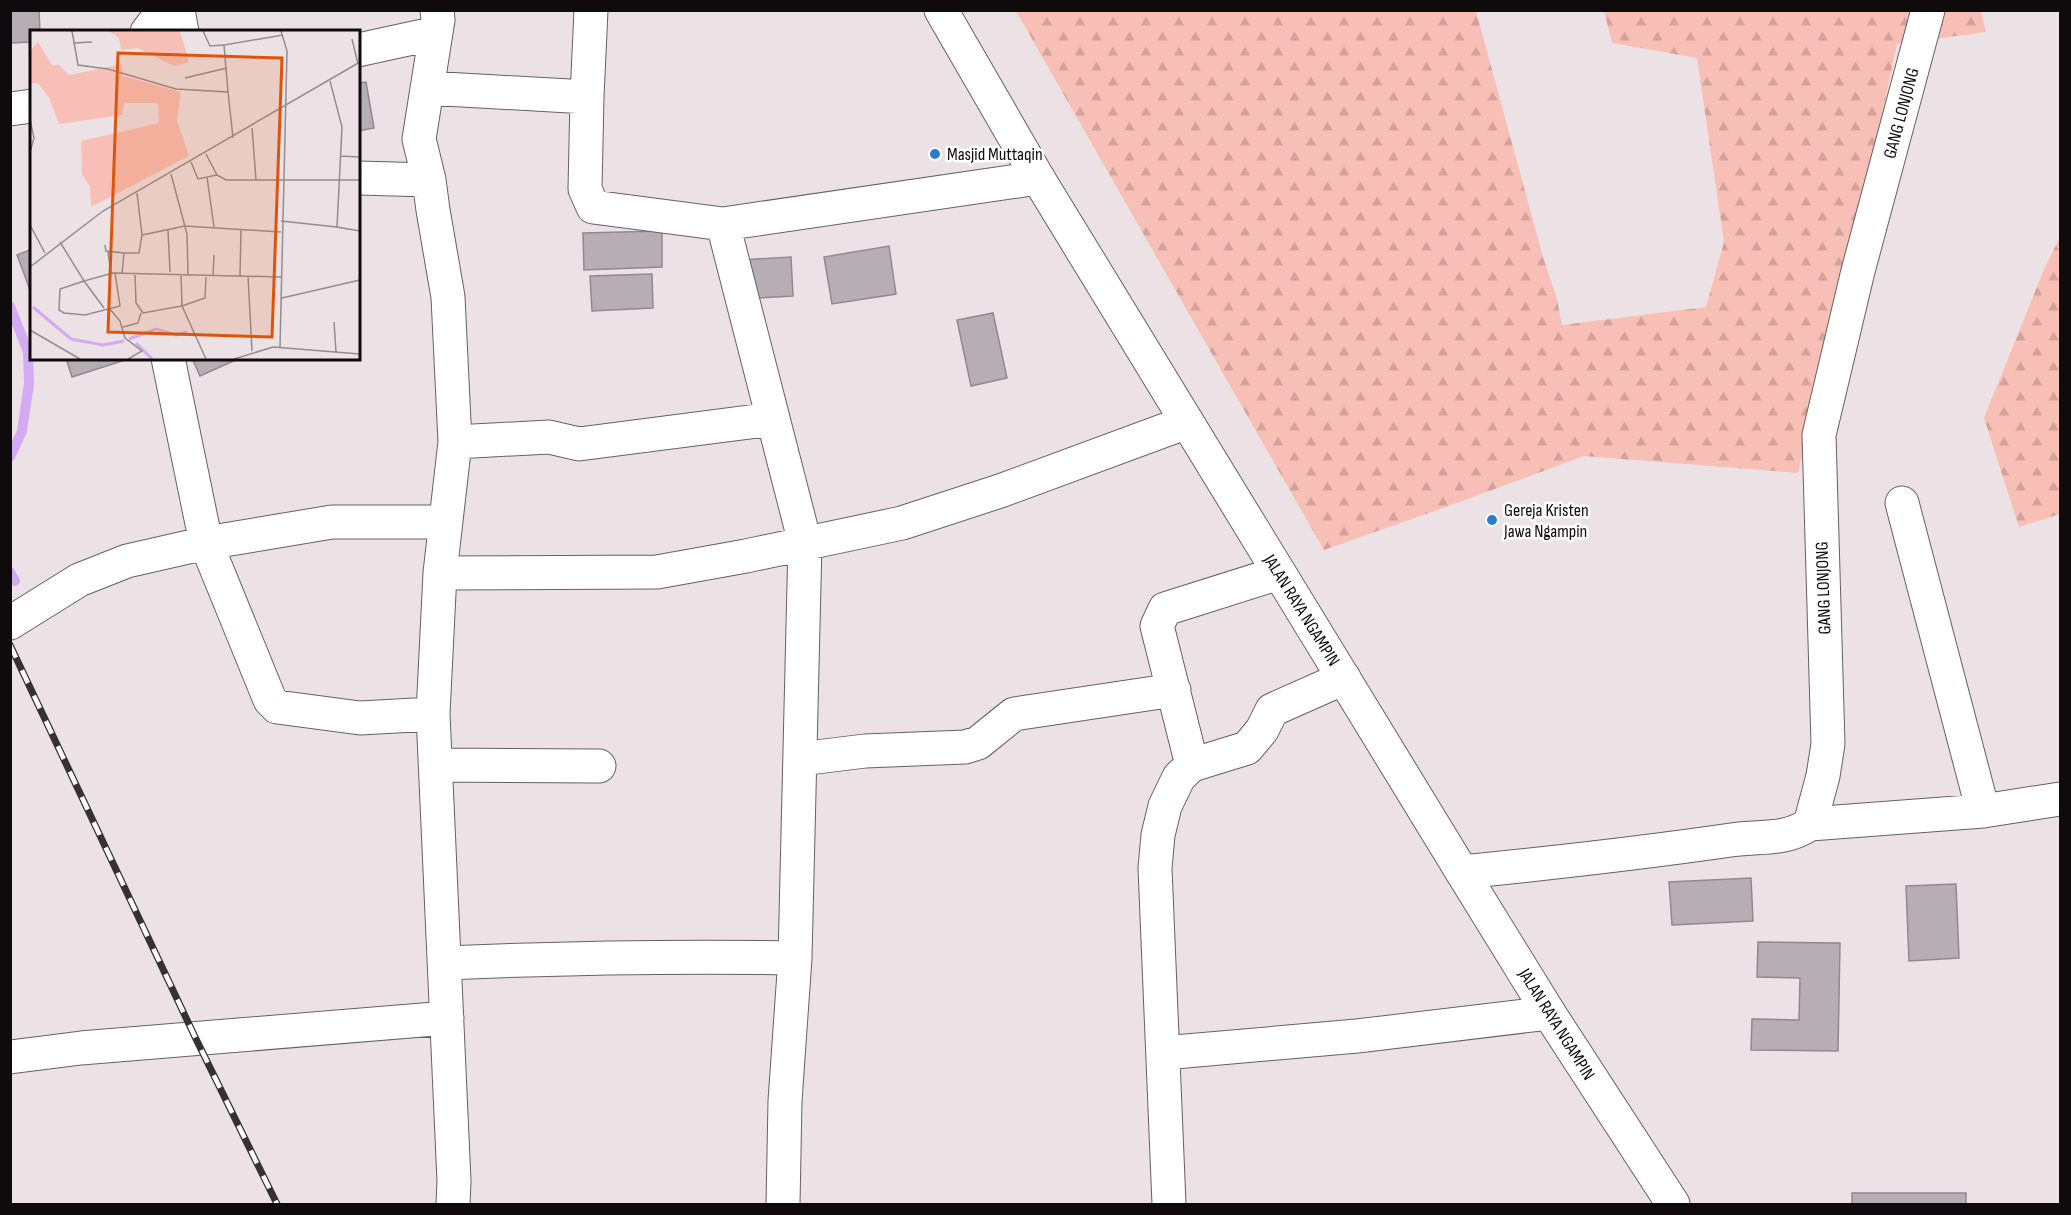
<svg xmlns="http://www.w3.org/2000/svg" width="2071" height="1215" font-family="'Sofia Sans Condensed',sans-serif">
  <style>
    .forest { fill: url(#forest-firs) }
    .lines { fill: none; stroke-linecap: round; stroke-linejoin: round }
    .stream { stroke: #d4aaf2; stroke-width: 10 }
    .building { fill: #b6aeb4; stroke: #918990; stroke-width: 1.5 }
    .minor-casing { stroke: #685f63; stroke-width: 35 }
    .major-casing { stroke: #685f63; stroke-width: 35 }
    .minor { stroke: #fff; stroke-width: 33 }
    .major { stroke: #fff; stroke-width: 33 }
    .rail-casing { stroke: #363133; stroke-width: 7 }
    .rail { stroke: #fff; stroke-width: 4.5; stroke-dasharray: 14; stroke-linecap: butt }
    .poi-dot { fill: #2b7ccb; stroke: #fff; stroke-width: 2 }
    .labels { text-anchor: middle; stroke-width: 5; stroke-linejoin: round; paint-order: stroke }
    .street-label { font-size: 18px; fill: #0f0b0d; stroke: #fff }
    .poi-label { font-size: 18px; fill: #0f0b0d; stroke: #fff; text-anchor: start }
    .inset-river { fill: none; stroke: #d4aaf2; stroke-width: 3 }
    .inset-road { fill: none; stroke: #948c8f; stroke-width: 1.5 }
    .view { fill: #dd550c; fill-opacity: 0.15; stroke: #dd550c; stroke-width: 3 }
    .inset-edge { fill: none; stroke: #0f0b0d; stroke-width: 3 }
  </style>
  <defs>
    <pattern id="forest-firs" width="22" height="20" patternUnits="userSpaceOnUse" patternTransform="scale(1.5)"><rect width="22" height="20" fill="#f8bfb6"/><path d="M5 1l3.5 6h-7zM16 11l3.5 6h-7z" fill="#d3a39b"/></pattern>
  </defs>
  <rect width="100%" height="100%" fill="#ece2e6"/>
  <path class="forest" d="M 1016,11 L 1476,11 L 1543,257 L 1557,299 L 1562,325 L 1706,307 L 1724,242 L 1697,58 L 1612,43 L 1604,11 L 1981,11 L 1986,32 L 1897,44 L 1873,156 L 1798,473 L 1584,456 L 1446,507 L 1324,550 Z
    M 2060,237 L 2060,514 L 2019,527 L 1984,418 L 2045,267 Z"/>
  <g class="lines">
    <path class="stream" d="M 10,306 L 28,352 L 29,384 L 22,431 L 10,457
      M 10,572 L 15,581"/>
  </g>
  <path class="building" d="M 10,10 L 39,10 L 40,32 L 32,32 L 32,42 L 10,43 Z
    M 366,82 L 374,128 L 358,131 L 358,83 Z
    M 662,231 L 662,267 L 584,270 L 583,233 Z
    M 889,246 L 896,294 L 832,304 L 824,257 Z
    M 32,249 L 32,289 L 30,290 L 17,255 Z
    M 791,257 L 793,296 L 742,299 L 740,260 Z
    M 652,274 L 653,308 L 592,311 L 590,276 Z
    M 993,313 L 1007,378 L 971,386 L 957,320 Z
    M 66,358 L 124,358 L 125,360 L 72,377 Z
    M 192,358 L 240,358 L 200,376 Z
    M 1751,878 L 1753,921 L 1672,925 L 1669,882 Z
    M 1956,884 L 1959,958 L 1909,961 L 1906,886 Z
    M 1758,942 L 1840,943 L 1838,1051 L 1751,1050 L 1752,1019 L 1799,1020 L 1800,978 L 1757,977 Z
    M 1852,1193 L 1966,1193 L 1966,1204 L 1852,1204 Z"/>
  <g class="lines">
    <g class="minor-casing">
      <path id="minor" d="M 178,10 L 182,32
        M 437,10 L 438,20 L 419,139 L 429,180 L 433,210 L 448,297 L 455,442 L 440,573 L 433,714 L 454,1181 L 453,1204
        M 147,32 L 164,10
        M 358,50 L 436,33
        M 427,88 L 587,97 L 585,189 L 593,207 L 723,224 L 1038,178
        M 587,97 L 591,10
        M 10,109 L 32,106
        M 358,178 L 429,180
        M 723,224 L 805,543 L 795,958 L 785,1101 L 783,1204
        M 168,358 L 206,543 L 332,522 L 446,522
        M 455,442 L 549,437 L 579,444 L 772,419
        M 1902,503 L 1983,811
        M 440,573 L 657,572 L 746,556 L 902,523 L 1000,491 L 1187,422
        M 10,623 L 79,580 L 127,561 L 206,543 L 270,700 L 277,707 L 360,718 L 433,714
        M 800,759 L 865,751 L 965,747 L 978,743 L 1014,714 L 1174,690
        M 436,765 L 599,766
        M 1192,765 L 1157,626 L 1165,609 L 1279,573
        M 1810,824 L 1983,811 L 2060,799
        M 1462,872 C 1552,863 1641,853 1731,840 C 1761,835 1783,842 1810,824 L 1823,776 L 1828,744 L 1819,435 L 1858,271 L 1928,10
        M 445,963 C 562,958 678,956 795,958
        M 1163,1053 L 1357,1036 L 1549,1013
        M 10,1057 L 81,1048 L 447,1018
        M 1169,1204 L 1155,868 L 1158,835 L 1165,806 L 1179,777 L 1192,765 L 1247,748 L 1262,730 L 1272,710 L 1344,678"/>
    </g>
    <g class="major-casing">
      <path id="major" d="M 941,10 L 1038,178 L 1462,872 L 1549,1013 L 1673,1204"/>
    </g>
    <use href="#minor" class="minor"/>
    <use href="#major" class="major"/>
    <g class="rail-casing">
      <path id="rail" d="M 10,645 L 196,1039 L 277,1204"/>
    </g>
    <use href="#rail" class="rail"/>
  </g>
  <g class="poi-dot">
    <circle cx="935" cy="154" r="6"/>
    <circle cx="1492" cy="520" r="6"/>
  </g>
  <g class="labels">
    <g class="street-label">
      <text transform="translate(1901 113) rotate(-75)" y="6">GANG LONJONG</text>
      <text transform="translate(1823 588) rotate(-92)" y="6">GANG LONJONG</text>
      <text transform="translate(1302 610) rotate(58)" y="6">JALAN RAYA NGAMPIN</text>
      <text transform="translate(1557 1024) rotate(58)" y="6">JALAN RAYA NGAMPIN</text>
    </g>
    <g class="poi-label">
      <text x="947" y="160">Masjid Muttaqin</text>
      <text x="1504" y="516">Gereja Kristen<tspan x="1504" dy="21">Jawa Ngampin</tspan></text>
    </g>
  </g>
  <g transform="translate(30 30)">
    <rect width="330" height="330" fill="#ece2e6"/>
    <path d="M 79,1 L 150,1 L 159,32 L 144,36 L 107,18 L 91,20 L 89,8 ZM 8,12 L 22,35 L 29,35 L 39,45 L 92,34 L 93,46 L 151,62 L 147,91 L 159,126 L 61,177 L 60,157 L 52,144 L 51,111 L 129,93 L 128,73 L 94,73 L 92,85 L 29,94 L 19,68 L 8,53 L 0,53 L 0,21 Z" fill="#f8bfb6"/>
    <path class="inset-river" d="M 3,277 L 41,309 L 73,315 L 94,311M 99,309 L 126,299 L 146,305 L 157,302M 106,313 L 122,329"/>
    <path class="inset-road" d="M 42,1 L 48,35 L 78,39 L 146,59 L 198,62 L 203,108M 173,1 L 180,16 L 194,15M 322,9 L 328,34M 43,13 L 62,12M 155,48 L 197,38M 300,51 L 312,97 L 307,197 L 330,201M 198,62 L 194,15 L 253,5M 0,90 L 4,108 L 0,122M 222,98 L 226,150M 176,124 L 187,145 L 196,150 L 330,150M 311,126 L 330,127M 161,132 L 168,149 L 187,145M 141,144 L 157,204 L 158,245M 177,147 L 184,197M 251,191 L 307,197M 0,195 L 15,223M 138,200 L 140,242M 112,205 L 155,196 L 251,202M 30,212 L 54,251 L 83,243 L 251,247M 75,215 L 76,221 L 94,223M 78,222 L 81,243M 0,237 L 73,181 L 330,32M 92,244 L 94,223 L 109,223 L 112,205 L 107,163M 105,245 L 106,273 L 113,283 L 152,276 L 151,244M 183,246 L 184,225M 210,246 L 211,199M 218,246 L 222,321M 252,268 L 330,250M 74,278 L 54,251 L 30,259 L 29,280 L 34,283 L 55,285 L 90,276 L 85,243M 79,278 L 90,291 L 95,308 L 112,321 L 98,329M 304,292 L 306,322M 93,297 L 108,293 L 111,283M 0,300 L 50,329M 250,317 L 257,21 L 251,1M 176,329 L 152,276 L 175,268 L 176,247M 204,329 L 243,317 L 330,324"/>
    <path class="view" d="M 88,23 L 252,28 L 242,307 L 78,302 Z"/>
    <rect width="330" height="330" class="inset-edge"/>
  </g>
  <rect width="2071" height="1215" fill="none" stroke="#0f0b0d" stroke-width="24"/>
</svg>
